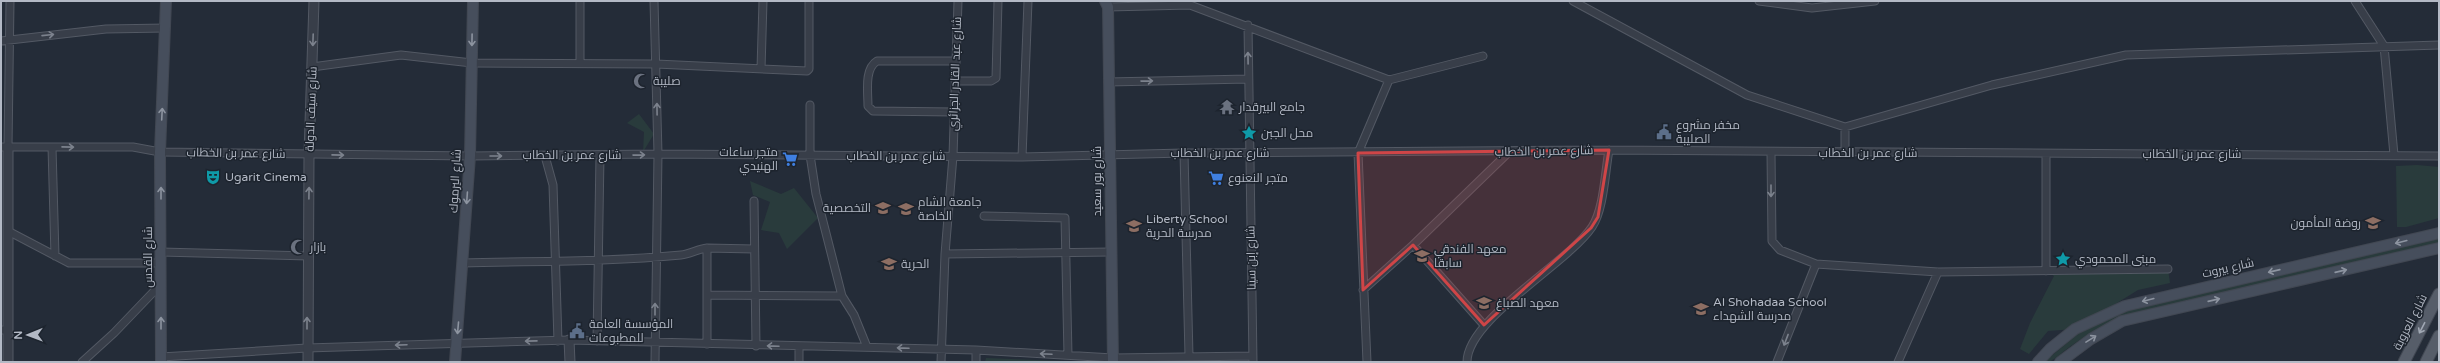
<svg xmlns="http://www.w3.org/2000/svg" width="2440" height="363" font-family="'Varela Round',Cairo,sans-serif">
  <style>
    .green { fill: #293b3c }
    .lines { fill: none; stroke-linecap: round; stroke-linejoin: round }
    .minor-casing { stroke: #535964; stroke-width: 9 }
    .tertiary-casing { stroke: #535964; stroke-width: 11 }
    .secondary-casing { stroke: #414752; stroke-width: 12 }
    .primary-casing { stroke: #414752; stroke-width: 13 }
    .minor { stroke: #383e49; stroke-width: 7 }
    .tertiary { stroke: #383e49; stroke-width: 9 }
    .secondary { stroke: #464e5c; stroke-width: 10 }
    .primary { stroke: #565d69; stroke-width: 11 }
    .oneway { stroke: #7c828d }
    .oneway2 { stroke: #8d94a0 }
    .oneway3 { stroke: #a0a7b3 }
    .marked { fill: #cf4547; fill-opacity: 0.2; stroke: #cf4547; stroke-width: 3; stroke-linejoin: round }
    .labels { text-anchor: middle; stroke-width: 3; stroke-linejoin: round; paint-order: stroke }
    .street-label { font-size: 12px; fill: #b3b9c5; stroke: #1d242e }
    .poi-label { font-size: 12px; fill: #b3b9c5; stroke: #1d242e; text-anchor: start }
  </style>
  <rect width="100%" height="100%" fill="#242c38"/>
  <path class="green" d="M 639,114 L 654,134 L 643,152 L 644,132 L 627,123 Z
    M 2417,165 L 2439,167 L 2439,218 L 2406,227 L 2397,227 L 2396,166 Z
    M 750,181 L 781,194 L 794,188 L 818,218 L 787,249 L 779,233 L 761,230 L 770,202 L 753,195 Z
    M 2439,238 L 2439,244 L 2128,315 C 2104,325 2083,336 2063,352 C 2057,357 2052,362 2044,362 L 2078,334 L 2121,312 Z
    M 2168,269 L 2170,283 L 2138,290 L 2075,329 L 2048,331 L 2029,354 L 2020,349 L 2030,323 L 2054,276 L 2046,271 Z
    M 986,358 L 1091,362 L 985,362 Z"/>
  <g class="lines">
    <g class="minor-casing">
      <path id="minor" d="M 580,1 L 580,63
        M 654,1 L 658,154 L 655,362
        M 1573,1 L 1747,95 L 1845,127 L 1992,85 L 2126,55 L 2439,45
        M 1759,1 L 1812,8 L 1875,1
        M 2355,1 L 2384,46 L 2394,155
        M 1108,7 L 1190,5 L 1389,80 L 1358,153 L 1367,362
        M 1248,25 L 1253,362
        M 1,41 L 106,29 L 166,28
        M 312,67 L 401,55 L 472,63 L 656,64 L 807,71 L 809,69 L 809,1
        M 761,69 L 763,1
        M 1389,80 L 1483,56
        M 955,81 L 991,81 L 996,78 L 998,1
        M 1108,82 L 1248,79
        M 810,105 L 810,155 L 816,194 L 842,296 L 854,315 L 867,347
        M 954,112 L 873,111 L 868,106 C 868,92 864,69 877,61 L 956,61
        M 1845,127 L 1845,153
        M 1,147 L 133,147 L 160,152 L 470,156 L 658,154 L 1022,157 L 1184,153 L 1609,150 L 2439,156
        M 8,147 L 10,1
        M 52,147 L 55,256
        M 1771,152 L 1772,241 L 1780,250 L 1816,264 L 1938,272 L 2168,269
        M 1184,153 L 1189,356 L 1187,362
        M 545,156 L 553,185 L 558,341
        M 1022,157 L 1028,1
        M 754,201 L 756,346
        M 984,216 L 1065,218 L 1068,355
        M 8,231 L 69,263 L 161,263
        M 1413,245 L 1484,325
        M 707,248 L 754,249
        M 161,252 L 308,256
        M 945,254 L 1111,252
        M 463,263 C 536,261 609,262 681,255 C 690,254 698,249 707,248 L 707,344
        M 2046,271 L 2046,154
        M 1363,290 L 1413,245 L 1509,152
        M 707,295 L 842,296
        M 1,330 L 7,330
        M 597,341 L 600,155
        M 799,347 L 799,362
        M 161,357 L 307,348 L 569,340 L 976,350 L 1113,358 L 1253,356
        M 82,362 L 114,333 L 160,285
        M 941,362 L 945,254 L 953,156 L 958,1
        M 976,362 L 976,350
        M 1467,362 C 1467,319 1567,264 1592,227 C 1604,209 1605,172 1609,150
        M 1777,362 L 1816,264
        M 1898,362 L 1938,272"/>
    </g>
    <g class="tertiary-casing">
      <path id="tertiary" d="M 569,340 L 570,362
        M 8,362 L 8,147
        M 308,362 L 309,154 L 314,1"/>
    </g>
    <g class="secondary-casing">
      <path id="secondary" d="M 1105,1 L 1108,7 L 1113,362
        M 161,362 L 160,152 L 166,1
        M 455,362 L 470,156 L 473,1
        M 2038,362 L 2050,349 L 2075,329 L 2125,306 L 2439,233
        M 2060,362 L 2091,339 L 2122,321 L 2439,248"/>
    </g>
    <g class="primary-casing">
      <path id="primary" d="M 2404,362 L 2439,294
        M 2426,362 L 2439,336"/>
    </g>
    <use href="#minor" class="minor"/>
    <use href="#tertiary" class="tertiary"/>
    <use href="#secondary" class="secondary"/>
    <use href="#primary" class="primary"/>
  </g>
  <defs><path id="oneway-shaft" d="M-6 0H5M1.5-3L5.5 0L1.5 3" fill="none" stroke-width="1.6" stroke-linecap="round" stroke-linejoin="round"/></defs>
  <g class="oneway">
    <use href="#oneway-shaft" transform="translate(48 35) rotate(-6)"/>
    <use href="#oneway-shaft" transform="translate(313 40) rotate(92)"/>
    <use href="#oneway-shaft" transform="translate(1248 58) rotate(-91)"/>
    <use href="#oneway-shaft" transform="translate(1147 81) rotate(-1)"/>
    <use href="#oneway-shaft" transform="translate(657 109) rotate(-91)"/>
    <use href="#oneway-shaft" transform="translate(68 147) rotate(1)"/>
    <use href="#oneway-shaft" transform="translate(338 155) rotate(1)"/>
    <use href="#oneway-shaft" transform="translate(639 155) rotate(-1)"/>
    <use href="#oneway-shaft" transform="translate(496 156)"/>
    <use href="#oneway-shaft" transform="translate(1771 191) rotate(90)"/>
    <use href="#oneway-shaft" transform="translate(309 193) rotate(-89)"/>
    <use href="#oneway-shaft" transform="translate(655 309) rotate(-90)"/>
    <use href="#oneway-shaft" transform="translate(307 323) rotate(-90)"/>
    <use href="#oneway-shaft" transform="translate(1786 340) rotate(111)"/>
    <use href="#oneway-shaft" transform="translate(531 341) rotate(179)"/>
    <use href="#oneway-shaft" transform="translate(401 345) rotate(178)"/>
    <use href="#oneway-shaft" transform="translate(773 346) rotate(-178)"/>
    <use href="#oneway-shaft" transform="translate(903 348) rotate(-178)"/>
    <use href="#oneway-shaft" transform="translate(1046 354) rotate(-177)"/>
  </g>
  <g class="oneway2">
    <use href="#oneway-shaft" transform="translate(472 40) rotate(91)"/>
    <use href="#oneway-shaft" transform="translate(162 114) rotate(-87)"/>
    <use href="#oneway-shaft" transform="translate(161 193) rotate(-90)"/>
    <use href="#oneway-shaft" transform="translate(467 198) rotate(94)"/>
    <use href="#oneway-shaft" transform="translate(2401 242) rotate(166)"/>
    <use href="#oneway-shaft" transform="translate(2274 271) rotate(167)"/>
    <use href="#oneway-shaft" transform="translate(2341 271) rotate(-13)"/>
    <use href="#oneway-shaft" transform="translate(2148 300) rotate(166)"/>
    <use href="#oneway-shaft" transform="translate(2214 300) rotate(-13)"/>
    <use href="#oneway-shaft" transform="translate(161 323) rotate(-90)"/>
    <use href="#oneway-shaft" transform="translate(458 328) rotate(95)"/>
    <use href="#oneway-shaft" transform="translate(2091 339) rotate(-32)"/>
  </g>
  <use class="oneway3" href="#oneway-shaft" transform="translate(2422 328) rotate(117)"/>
  <path class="marked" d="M 1609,150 L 1598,217 L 1591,228 L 1484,325 L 1413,245 L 1363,290 L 1358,153 Z"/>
  <defs>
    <g id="mosque-bare" transform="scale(1.2)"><path d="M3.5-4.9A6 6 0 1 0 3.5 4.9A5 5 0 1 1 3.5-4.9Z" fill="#6b7280" stroke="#1d242e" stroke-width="2.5" paint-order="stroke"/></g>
    <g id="temple-bare" transform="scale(1.2)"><path d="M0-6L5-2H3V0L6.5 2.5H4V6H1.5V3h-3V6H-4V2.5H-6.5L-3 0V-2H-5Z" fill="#6b7280" stroke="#1d242e" stroke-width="2.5" paint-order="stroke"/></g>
    <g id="civic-bare" transform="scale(1.2)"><path d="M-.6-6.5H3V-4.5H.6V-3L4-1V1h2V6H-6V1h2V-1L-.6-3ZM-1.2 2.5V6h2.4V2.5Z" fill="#5c6f8a" stroke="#1d242e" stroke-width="2.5" paint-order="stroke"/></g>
    <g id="sight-bare" transform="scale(1.2)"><path d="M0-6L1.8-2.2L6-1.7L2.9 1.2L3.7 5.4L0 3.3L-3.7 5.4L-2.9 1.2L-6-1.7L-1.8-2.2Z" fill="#0f9aa8" stroke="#1d242e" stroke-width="2.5" paint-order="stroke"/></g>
    <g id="supermarket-bare" transform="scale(1.2)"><path d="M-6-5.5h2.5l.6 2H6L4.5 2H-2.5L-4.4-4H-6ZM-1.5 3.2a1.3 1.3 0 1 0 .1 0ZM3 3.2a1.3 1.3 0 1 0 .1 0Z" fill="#3f7fe0" stroke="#1d242e" stroke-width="2.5" paint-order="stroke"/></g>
    <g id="theatre-bare" transform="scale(1.2)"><path d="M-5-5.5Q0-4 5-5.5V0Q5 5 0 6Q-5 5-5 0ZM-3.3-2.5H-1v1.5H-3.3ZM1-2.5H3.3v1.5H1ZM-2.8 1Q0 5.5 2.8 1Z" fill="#0f9aa8" stroke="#1d242e" stroke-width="2.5" paint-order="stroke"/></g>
    <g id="school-bare" transform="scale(1.2)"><path d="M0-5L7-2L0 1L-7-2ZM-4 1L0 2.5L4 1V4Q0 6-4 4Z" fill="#8d6e63" stroke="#1d242e" stroke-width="2.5" paint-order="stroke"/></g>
    <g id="university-bare" transform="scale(1.2)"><path d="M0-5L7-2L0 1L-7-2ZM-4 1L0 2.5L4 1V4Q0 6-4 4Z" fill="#8d6e63" stroke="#1d242e" stroke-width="2.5" paint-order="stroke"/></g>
  </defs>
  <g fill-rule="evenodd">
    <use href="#mosque-bare" x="641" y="81"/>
    <use href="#temple-bare" x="1227" y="107"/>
    <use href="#civic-bare" x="1664" y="132"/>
    <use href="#sight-bare" x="1249" y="133"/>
    <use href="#supermarket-bare" x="790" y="159"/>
    <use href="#theatre-bare" x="213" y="177"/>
    <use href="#supermarket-bare" x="1216" y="178"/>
    <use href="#school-bare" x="883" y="208"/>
    <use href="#university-bare" x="906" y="209"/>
    <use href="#school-bare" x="2373" y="223"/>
    <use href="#school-bare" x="1134" y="226"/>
    <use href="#mosque-bare" x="298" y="247"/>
    <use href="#school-bare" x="1422" y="256"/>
    <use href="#sight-bare" x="2063" y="259"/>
    <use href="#school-bare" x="889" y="264"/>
    <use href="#school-bare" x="1484" y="303"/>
    <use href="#school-bare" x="1701" y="309"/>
    <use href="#civic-bare" x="577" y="331"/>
  </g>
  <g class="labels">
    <g class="street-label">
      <text transform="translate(955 74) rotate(-88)" y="4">شارع عبد القادر الجزائري</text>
      <text transform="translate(311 109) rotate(-88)" y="4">شارع سيف الدولة</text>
      <text transform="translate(1544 151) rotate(-1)" y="4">شارع عمر بن الخطاب</text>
      <text transform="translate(236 153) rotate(1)" y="4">شارع عمر بن الخطاب</text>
      <text x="1220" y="157">شارع عمر بن الخطاب</text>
      <text x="1868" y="157">شارع عمر بن الخطاب</text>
      <text x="2192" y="158">شارع عمر بن الخطاب</text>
      <text x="572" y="159">شارع عمر بن الخطاب</text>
      <text x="896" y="160">شارع عمر بن الخطاب</text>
      <text transform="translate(455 181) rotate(-87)" y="4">شارع اليرموك</text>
      <text transform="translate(1097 181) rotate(-90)" y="4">شارع بور سعيد</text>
      <text transform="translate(148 257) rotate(-90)" y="4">شارع القدس</text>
      <text transform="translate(1251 258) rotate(-91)" y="4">شارع إبن سينا</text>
      <text transform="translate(2228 268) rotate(-13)" y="4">شارع بيروت</text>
      <text transform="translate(2410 322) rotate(-63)" y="4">شارع العروبة</text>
    </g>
    <g class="poi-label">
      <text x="653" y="85">صليبة</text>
      <text x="1239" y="111">جامع البيرقدار</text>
      <text x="1676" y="129">مخفر مشروع<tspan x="1676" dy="14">الصليبة</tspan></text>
      <text x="1261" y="137">محل الجبن</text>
      <text x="778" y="156" text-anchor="end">متجر ساعات<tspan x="778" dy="14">الهنيدي</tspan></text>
      <text x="225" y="181">Ugarit Cinema</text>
      <text x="1228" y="182">متجر النعنوع</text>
      <text x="918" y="206">جامعة الشام<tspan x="918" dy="14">الخاصة</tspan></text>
      <text x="871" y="212" text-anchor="end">التخصصية</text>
      <text x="1146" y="223">Liberty School<tspan x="1146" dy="14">مدرسة الحرية</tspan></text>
      <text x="2361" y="227" text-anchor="end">روضة المأمون</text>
      <text x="310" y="251">بازار</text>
      <text x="1434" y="253">معهد الفندقي<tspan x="1434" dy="14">سابقا</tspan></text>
      <text x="2075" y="263">مبنى المحمودي</text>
      <text x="901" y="268">الحرية</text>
      <text x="1713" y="306">Al Shohadaa School<tspan x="1713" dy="14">مدرسة الشهداء</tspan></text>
      <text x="1496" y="307">معهد الصباغ</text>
      <text x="589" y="328">المؤسسة العامة<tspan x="589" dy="14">للمطبوعات</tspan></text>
    </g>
  </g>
  <rect width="2440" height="363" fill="none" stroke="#b3b9c5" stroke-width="4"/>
  <g transform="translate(28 335) rotate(269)" stroke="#1d242e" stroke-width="3" paint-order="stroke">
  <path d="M0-3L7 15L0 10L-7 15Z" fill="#b3b9c5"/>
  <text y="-6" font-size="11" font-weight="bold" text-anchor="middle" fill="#b3b9c5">N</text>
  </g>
</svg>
